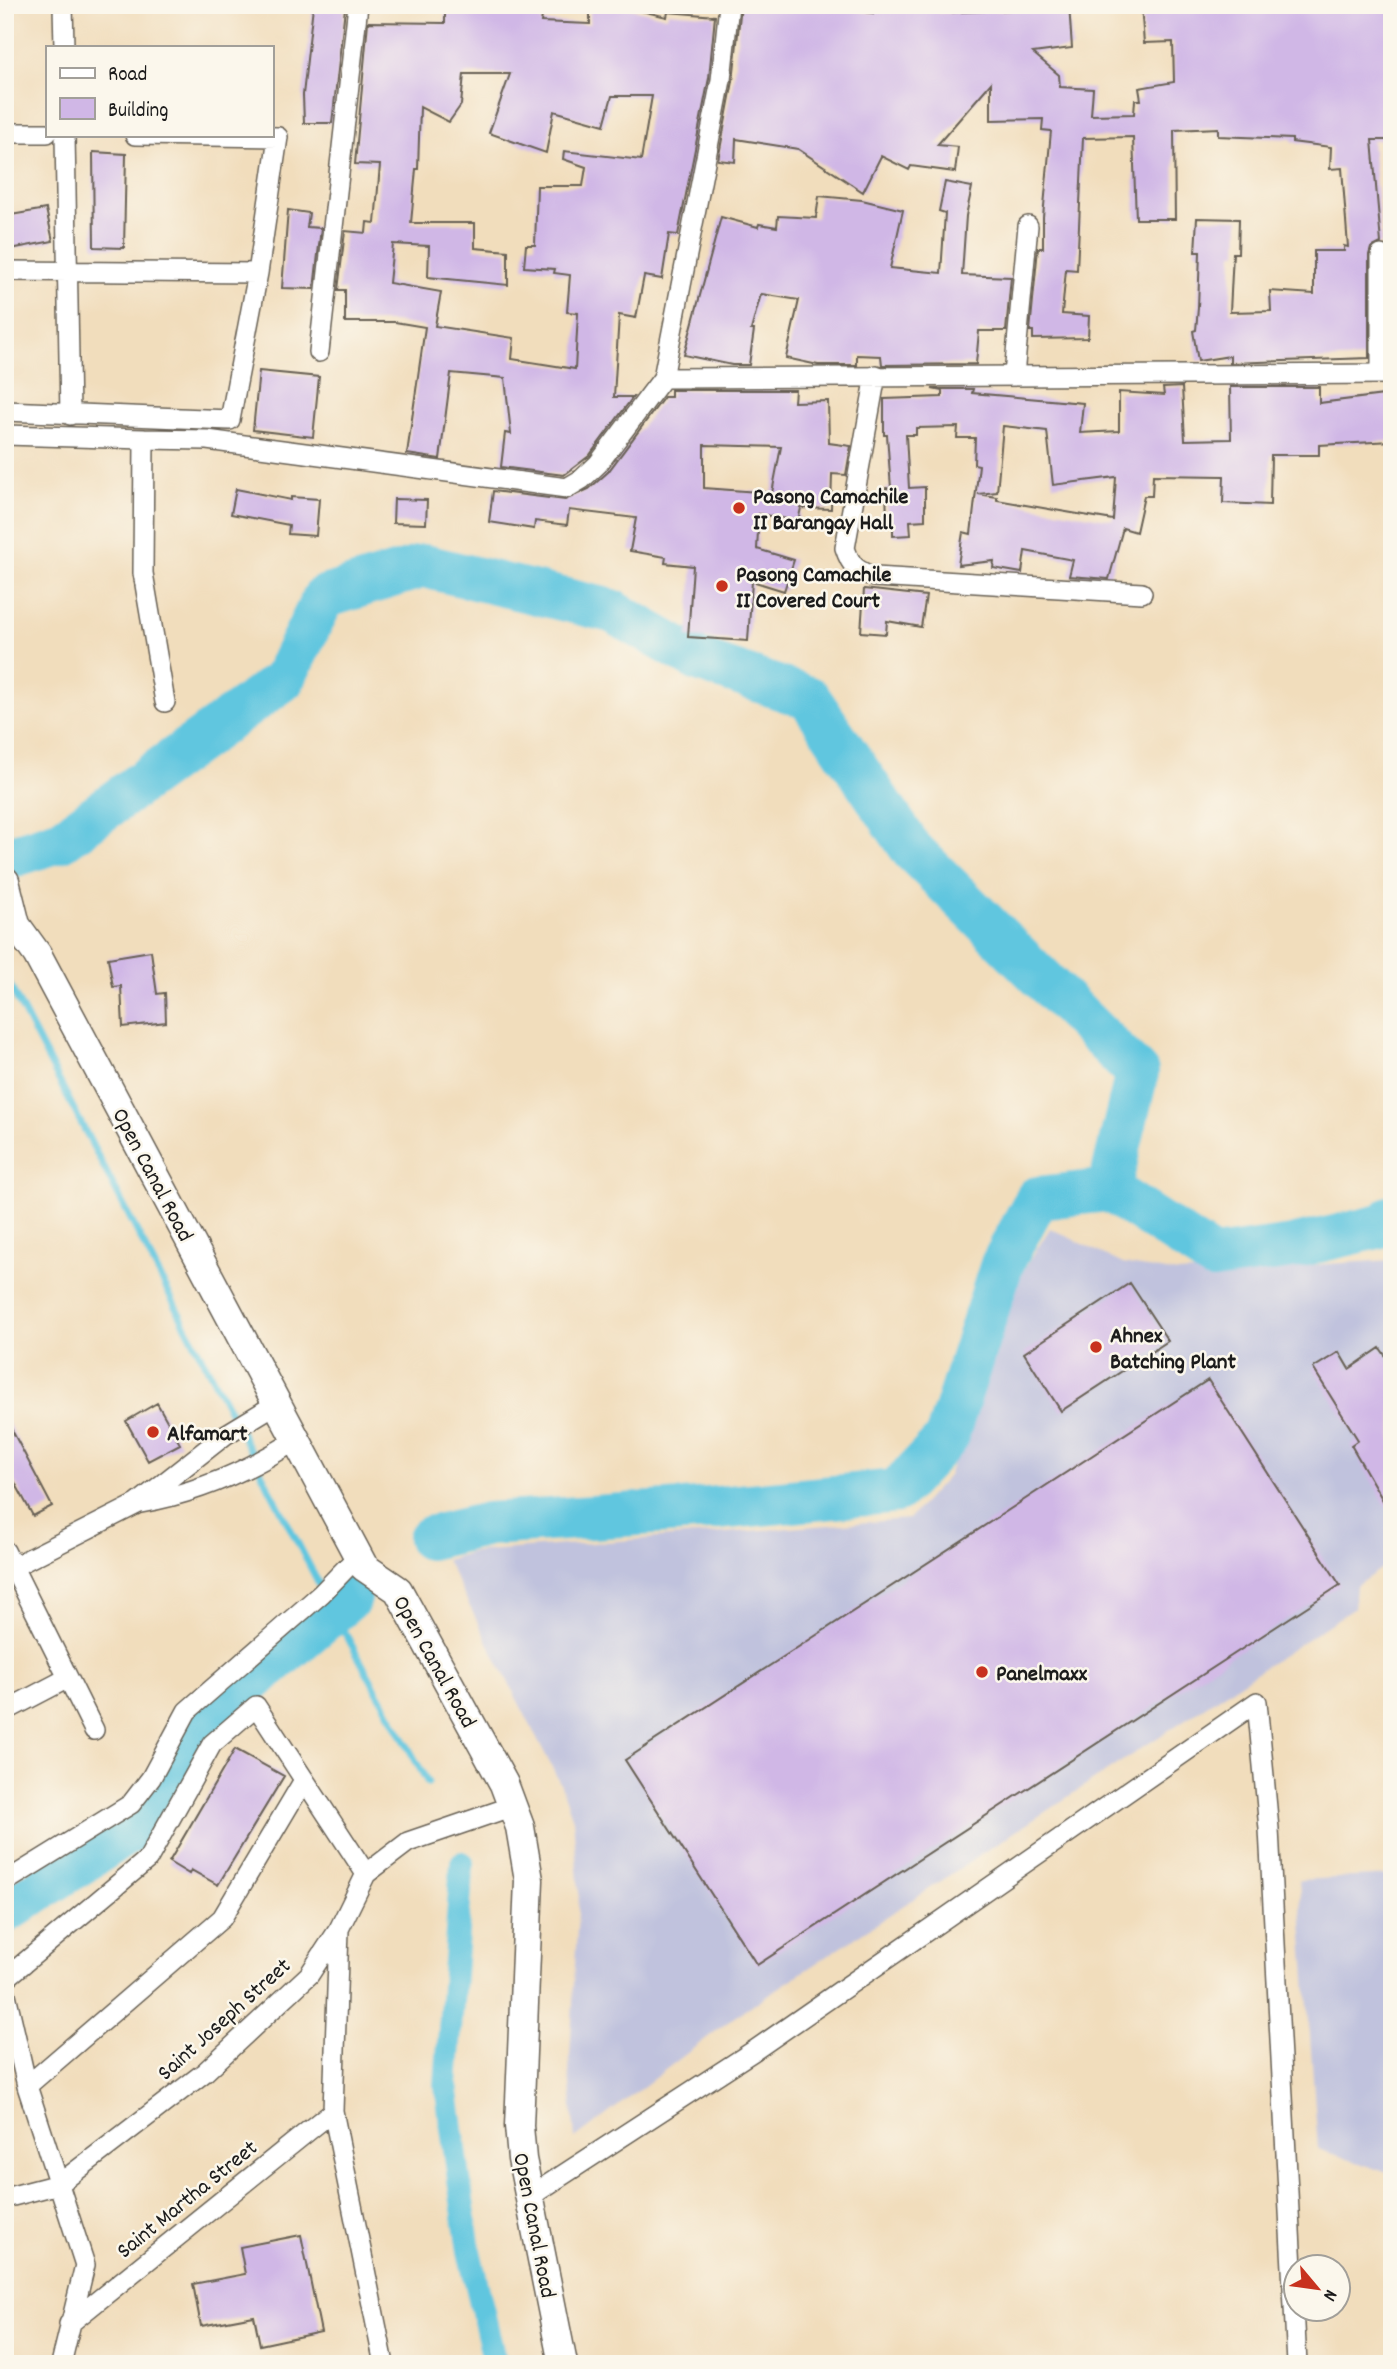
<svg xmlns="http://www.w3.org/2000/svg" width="1397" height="2369" font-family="Dekko,sans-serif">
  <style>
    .industrial { fill: #c0c2dd }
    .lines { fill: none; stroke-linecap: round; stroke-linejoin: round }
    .stream { stroke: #61c6df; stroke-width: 7 }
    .canal { stroke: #61c6df; stroke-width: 24 }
    .river { stroke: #61c6df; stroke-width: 44 }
    .building { fill: #d0b7e6; fill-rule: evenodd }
    .street-casing { stroke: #676054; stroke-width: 22 }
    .secondary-casing { stroke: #676054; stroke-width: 31 }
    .street { stroke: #fff; stroke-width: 19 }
    .secondary { stroke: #fff; stroke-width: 28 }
    .poi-dot { fill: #c8321e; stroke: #fbf7ec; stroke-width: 2.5 }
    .labels { text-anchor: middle; stroke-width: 5; stroke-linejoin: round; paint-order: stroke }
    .poi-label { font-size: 23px; font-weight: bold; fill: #1c1c1c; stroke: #fbf7ec; text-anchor: start }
    .street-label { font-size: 23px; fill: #1c1c1c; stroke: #fbf7ec }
  </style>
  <rect width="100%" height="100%" fill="#fbf7ec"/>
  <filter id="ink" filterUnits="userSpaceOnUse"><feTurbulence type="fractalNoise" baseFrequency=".0143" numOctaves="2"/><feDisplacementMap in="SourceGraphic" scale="14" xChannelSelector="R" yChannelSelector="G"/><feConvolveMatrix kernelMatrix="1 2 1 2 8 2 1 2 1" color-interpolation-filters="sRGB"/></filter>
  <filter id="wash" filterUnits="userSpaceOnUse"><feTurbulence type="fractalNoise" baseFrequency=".00686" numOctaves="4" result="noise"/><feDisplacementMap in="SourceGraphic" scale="28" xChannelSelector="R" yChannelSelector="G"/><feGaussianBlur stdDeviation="1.57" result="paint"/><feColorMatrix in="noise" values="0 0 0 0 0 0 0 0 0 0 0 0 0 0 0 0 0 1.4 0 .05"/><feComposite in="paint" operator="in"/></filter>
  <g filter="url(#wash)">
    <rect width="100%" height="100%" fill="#f1ddbc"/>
    <path class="industrial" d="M 1050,1228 L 1123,1264 L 1178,1273 L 1392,1260 L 1392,1561 L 1356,1586 L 1354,1608 L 733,2018 L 575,2139 L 569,2074 L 579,1893 L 573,1819 L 561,1785 L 446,1560 L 471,1552 L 909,1519 L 948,1476 L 1022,1273 Z
      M 1392,1875 L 1392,2174 L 1318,2149 L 1299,1880 Z"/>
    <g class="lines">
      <path class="stream" d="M 5,976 L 334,1613 L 428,1783"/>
      <path class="canal" d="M 462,1863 L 446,2085 L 469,2251 L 495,2364"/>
      <path class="river" d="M 12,856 L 62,840 L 283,680 L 324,597 L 424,566 L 612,611 L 698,660 L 809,698 L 912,850 L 1137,1073 L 1109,1190
        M 429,1538 L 488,1524 L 697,1510 L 897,1491 L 946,1439 L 1002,1264 L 1037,1198 L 1109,1190 L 1213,1258 L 1292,1247 L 1386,1225 L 1392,1217
        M 5,1912 L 144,1822 L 206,1720 L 350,1598"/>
    </g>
    <g id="blocks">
      <path class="building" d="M 445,5 L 544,5 L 541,22 L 590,24 L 590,5 L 616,5 L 667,17 L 668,12 L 715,16 L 709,78 L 678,235 L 669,234 L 662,279 L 644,276 L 636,318 L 619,315 L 614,397 L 633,397 L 589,456 L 564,475 L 501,467 L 505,433 L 511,434 L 505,378 L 451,373 L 440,459 L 407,454 L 425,327 L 395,322 L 345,322 L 345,290 L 338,290 L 345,231 L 366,233 L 367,222 L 375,223 L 380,165 L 355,164 L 368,22 L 445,23 ZM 464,74 L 510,74 L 489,133 L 546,153 L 554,111 L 604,125 L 612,96 L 652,96 L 641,160 L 564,151 L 563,159 L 586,167 L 583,186 L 537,186 L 535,245 L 526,245 L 524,267 L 555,269 L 554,273 L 570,275 L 567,312 L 578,313 L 575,369 L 512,359 L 514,338 L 435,326 L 441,292 L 389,283 L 393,244 L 429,246 L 428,277 L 508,285 L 508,251 L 475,248 L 475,223 L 411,223 L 416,169 L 418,169 L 420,107 L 449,122 L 461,105 Z
        M 741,5 L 816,5 L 873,13 L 873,5 L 939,5 L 938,13 L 1010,10 L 1010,5 L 1069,5 L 1072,48 L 1033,53 L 1059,75 L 1060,87 L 1093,89 L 1091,115 L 1134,114 L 1135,100 L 1141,100 L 1139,88 L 1174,82 L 1173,42 L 1144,43 L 1141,5 L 1392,5 L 1392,140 L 1372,140 L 1381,243 L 1371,248 L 1369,255 L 1369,358 L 1230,363 L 1230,356 L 1198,361 L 1193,331 L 1196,330 L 1198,308 L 1200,252 L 1195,252 L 1197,218 L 1239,219 L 1238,253 L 1233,253 L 1230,312 L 1271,311 L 1270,291 L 1314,294 L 1314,251 L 1344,251 L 1344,246 L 1348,247 L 1342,168 L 1330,169 L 1331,147 L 1292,142 L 1292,139 L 1218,136 L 1218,128 L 1174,130 L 1175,219 L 1136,219 L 1133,137 L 1083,138 L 1077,270 L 1066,269 L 1062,314 L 1089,316 L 1088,338 L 1033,339 L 1033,331 L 1030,331 L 1038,248 L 1043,248 L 1043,217 L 1051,131 L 1042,130 L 1043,119 L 991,120 L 991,83 L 937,145 L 958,147 L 955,172 L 911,166 L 909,170 L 881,156 L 863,192 L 798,149 L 736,139 L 735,162 L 718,160 L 733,81 Z
        M 313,6 L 345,8 L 332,123 L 304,123 L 303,95 Z
        M 93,152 L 126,154 L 124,248 L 94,247 Z
        M 945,182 L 972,187 L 966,216 L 962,275 L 1011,277 L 1006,331 L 979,331 L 976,364 L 882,365 L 881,356 L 857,355 L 857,365 L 818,365 L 786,358 L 799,300 L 761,294 L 751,330 L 754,330 L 749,365 L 732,365 L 684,355 L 721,217 L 758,227 L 759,224 L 777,227 L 778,216 L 816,218 L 819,196 L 862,200 L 903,210 L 890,268 L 941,273 L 945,213 L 939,211 Z
        M 46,209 L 53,241 L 5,250 L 5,216 Z
        M 288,210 L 309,213 L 307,227 L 321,228 L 314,289 L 282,288 Z
        M 259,371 L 319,377 L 313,437 L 253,430 Z
        M 1182,387 L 1185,440 L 1231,439 L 1230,387 L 1319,387 L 1319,403 L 1392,394 L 1392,441 L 1319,445 L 1319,455 L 1271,455 L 1270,505 L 1223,503 L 1224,476 L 1153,475 L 1152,496 L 1144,496 L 1136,532 L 1123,528 L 1109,579 L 1069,576 L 1073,560 L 1025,551 L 1022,573 L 993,568 L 994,561 L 958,565 L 963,532 L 971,534 L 979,465 L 974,464 L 975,438 L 957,438 L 958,427 L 916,428 L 916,435 L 906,435 L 909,488 L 925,487 L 925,520 L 910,521 L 911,535 L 893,536 L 893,521 L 887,522 L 886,488 L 891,488 L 887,435 L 884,435 L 884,399 L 942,397 L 942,391 L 932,389 L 973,389 L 972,393 L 1083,403 L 1080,433 L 1119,431 L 1119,392 L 1164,395 L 1163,388 ZM 1003,426 L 1047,431 L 1053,485 L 1116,477 L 1113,520 L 997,500 L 997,497 L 978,494 L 997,492 Z
        M 671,390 L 795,390 L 794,402 L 828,401 L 829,443 L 851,446 L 846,475 L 832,474 L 831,509 L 801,508 L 798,521 L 759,514 L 757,549 L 794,560 L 784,591 L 752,581 L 748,641 L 688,637 L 693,566 L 665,563 L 666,557 L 630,551 L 636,518 L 569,510 L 567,525 L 535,521 L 534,529 L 489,522 L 493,491 L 565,500 L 589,489 L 608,472 L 664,397 L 671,397 ZM 704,445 L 781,447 L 772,493 L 704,488 Z
        M 236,489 L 291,500 L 291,497 L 319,499 L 316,536 L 288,534 L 289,525 L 231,514 Z
        M 394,499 L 427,500 L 426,524 L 393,523 Z
        M 864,589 L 926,596 L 921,627 L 887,621 L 886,634 L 861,632 Z
        M 151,951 L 157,994 L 165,993 L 166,1022 L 123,1027 L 121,986 L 113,987 L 108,958 Z
        M 1130,1283 L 1168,1341 L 1061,1411 L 1024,1353 Z
        M 1380,1348 L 1392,1365 L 1392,1516 L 1351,1445 L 1358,1440 L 1313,1368 L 1339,1352 L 1349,1369 Z
        M 1208,1380 L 1340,1585 L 757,1965 L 625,1760 Z
        M 157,1403 L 180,1444 L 148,1461 L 126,1421 Z
        M 5,1417 L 52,1506 L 33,1516 L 5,1464 Z
        M 235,1749 L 284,1776 L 218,1885 L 191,1870 L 189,1874 L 169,1862 Z
        M 301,2235 L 321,2332 L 260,2345 L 254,2316 L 201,2326 L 193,2284 L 245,2274 L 240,2247 Z"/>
    </g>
  </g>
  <g filter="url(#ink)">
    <use href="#blocks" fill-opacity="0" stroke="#676054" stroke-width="2"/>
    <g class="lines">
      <g class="street-casing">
        <path id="street" d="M 63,5 L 64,47
          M 5,133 L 47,133
          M 65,135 L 70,415
          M 5,271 L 258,273
          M 319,352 L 358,5
          M 1381,374 L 1381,255
          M 876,375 L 845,548 C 851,567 857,571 875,577 L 1142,593
          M 1014,375 L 1028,226
          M 663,378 L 1392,374
          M 5,411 L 230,420 L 258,273 L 278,137 L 135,135
          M 5,435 L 144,439
          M 165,702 L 143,573 L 144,439 L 207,440 L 567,488 L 582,479 L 598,464 L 663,378 L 721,80 L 729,5
          M 141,1503 C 198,1493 248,1471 296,1440
          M 5,1551 L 94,1730
          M 5,1571 L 137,1504 L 225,1435 L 276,1404
          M 5,1711 L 68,1678
          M 5,1882 L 131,1804 L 151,1778 L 187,1711 L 321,1594 L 358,1556
          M 339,1930 L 333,2111 L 384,2364
          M 5,1979 L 148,1859 L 212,1744 L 256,1706 L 366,1874
          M 5,1990 L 27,2086 L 85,2265 L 61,2364
          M 27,2086 L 222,1918 L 304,1780
          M 529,2197 L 755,2050 L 1257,1702 L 1269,1829 L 1297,2364
          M 5,2198 L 59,2184 L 205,2072 L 309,1975 L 339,1929 L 366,1874 L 408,1842 L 513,1806
          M 69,2324 L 333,2111"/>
      </g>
      <g class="secondary-casing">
        <path id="secondary" d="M 5,881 L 16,925 L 37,954 L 364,1567 L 398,1590 L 504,1784 L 520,1827 L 529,1880 L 519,2126 L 522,2159 L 563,2364"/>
      </g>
      <use href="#street" class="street"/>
      <use href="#secondary" class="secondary"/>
    </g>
  </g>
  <g class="poi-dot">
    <circle cx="739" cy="508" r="7"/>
    <circle cx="722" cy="586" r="7"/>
    <circle cx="1096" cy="1347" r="7"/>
    <circle cx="153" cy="1432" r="7"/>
    <circle cx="982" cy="1672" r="7"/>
  </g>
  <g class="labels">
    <g class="poi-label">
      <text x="753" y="503">Pasong Camachile<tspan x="753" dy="26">II Barangay Hall</tspan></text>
      <text x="736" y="581">Pasong Camachile<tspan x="736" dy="26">II Covered Court</tspan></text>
      <text x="1110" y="1342">Ahnex<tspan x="1110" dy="26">Batching Plant</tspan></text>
      <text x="167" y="1440">Alfamart</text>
      <text x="996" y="1680">Panelmaxx</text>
    </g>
    <g class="street-label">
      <text transform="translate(154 1174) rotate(62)" y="8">Open Canal Road</text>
      <text transform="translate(436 1661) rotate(61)" y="8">Open Canal Road</text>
      <text transform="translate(223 2018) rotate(-42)" y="8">Saint Joseph Street</text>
      <text transform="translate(186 2198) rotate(-39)" y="8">Saint Martha Street</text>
      <text transform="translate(536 2225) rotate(79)" y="8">Open Canal Road</text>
    </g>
  </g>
  <rect width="1397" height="2369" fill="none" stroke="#fbf7ec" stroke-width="28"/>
  <rect x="46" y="46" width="228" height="91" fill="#fbf7ec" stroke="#a29f99" stroke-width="2"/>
  <rect x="60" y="68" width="35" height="10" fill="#ffffff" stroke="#a29f99" stroke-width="2"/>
  <text x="108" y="80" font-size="21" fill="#1c1c1c">Road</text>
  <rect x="60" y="98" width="35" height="21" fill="#d0b7e6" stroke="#a29f99" stroke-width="2"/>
  <text x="108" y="116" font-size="21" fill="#1c1c1c">Building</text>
  <g transform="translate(1317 2288) rotate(119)"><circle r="33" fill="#fbf7ec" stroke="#a29f99" stroke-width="2"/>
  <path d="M0-5L12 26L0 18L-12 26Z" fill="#c8321e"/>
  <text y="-10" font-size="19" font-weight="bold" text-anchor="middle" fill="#1c1c1c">N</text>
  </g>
</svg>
